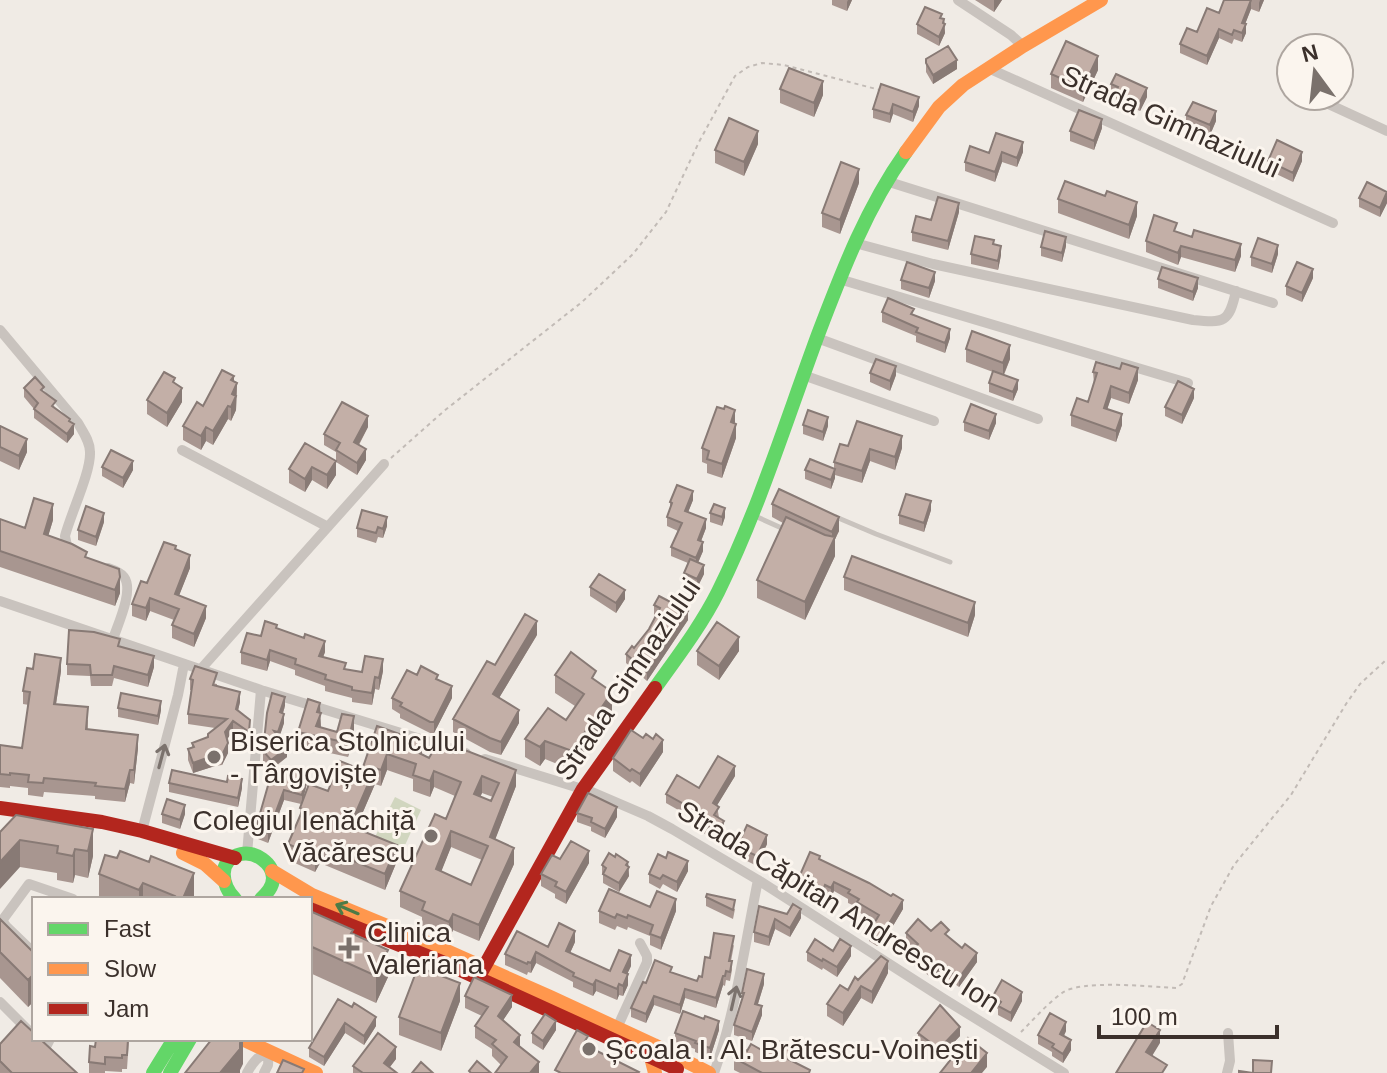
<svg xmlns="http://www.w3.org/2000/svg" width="1387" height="1073" font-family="Helvetica,sans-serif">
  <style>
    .green { fill: #d1d6bf }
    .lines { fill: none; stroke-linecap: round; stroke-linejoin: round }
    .path { stroke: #c2bbb6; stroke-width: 2; stroke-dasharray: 4 4; stroke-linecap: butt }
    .lane { stroke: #c9c3be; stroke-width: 5 }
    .street { stroke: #c9c3be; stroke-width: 10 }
    .fast { stroke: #63d668; stroke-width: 14 }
    .slow { stroke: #ff974d; stroke-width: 14 }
    .jam { stroke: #b3261e; stroke-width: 14 }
    .wall { fill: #a89690; fill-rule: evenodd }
    .shaded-wall { fill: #887a75 }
    .building { fill: #c3afa7; stroke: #887a75; stroke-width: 2; fill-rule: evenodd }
    .oneway { stroke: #7b726d }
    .oneway2 { stroke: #4d7b46 }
    .poi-dot { fill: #7a716c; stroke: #fbf5ee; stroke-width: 3 }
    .labels { text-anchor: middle; stroke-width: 6; stroke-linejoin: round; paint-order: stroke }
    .street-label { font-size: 28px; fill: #3b302b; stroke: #fbf5ee }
    .poi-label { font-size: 28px; fill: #3b302b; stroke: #fbf5ee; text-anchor: start }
  </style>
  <rect width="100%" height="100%" fill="#f0ebe5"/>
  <path class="green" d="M 395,797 L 421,810 L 401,854 L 373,841 Z"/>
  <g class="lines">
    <path class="path" d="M 391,458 L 444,411 L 582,302 L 633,254 L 666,212 L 699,142 L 735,76 L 748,67 L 762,63 L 784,65 L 880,90
      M 1021,1032 C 1034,1019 1047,1004 1062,993 C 1081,979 1151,987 1176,988 L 1182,984 L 1211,906 L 1234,865 L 1291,795 L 1346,704 L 1360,684 L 1387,659"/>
    <path class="lane" d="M 755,516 L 786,530
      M 836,517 L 876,534 L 950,562"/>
    <path class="street" d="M 958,0 L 1011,35 L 1023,46
      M 988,68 L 1333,223
      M 1324,102 L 1387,131
      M 886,181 L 1273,303
      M 855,243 L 933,264 L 1193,320 C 1224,323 1229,323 1236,291
      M 839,279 L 1188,383
      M 0,330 L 78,423 C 83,432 90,441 90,452 C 91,472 71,513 65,536 L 67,546 L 72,551
      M 817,338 L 1038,419
      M 803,375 L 934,421
      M 182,450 L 328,527
      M 108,568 C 114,570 120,572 124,577 C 134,590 118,624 113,639
      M 0,601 L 261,690 L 466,753
      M 200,670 L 384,464
      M 485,759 L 592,792 L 648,816 L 672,829 L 758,880 L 944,999 L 1064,1073
      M 142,831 L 178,695 L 184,664
      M 247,854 L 261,690
      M 34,953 L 6,926 L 3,922 L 4,918 L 29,884 L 73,899
      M 0,1002 L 34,1036
      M 617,1028 L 647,962 L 647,956 L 640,943
      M 46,1047 L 50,1039
      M 247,1073 C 253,1062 258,1056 269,1051
      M 264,1073 L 268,1065 L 269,1051
      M 714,1073 C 736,1011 745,944 758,880
      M 1227,1073 L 1230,1061 L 1228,1033"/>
    <path class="fast" d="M 655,688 C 677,657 701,626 718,592 C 759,509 787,418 819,332 C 843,269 867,207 906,152
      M 235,899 C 221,886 217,859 241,854 C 255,851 273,863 273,878 C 273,887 267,893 261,899
      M 153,1073 L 174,1039
      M 170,1073 L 190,1039"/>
    <path class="slow" d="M 906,152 L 939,107 L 963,85 L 1023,46 L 1101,0
      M 183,853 L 205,864 L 224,881
      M 272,871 L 312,895 L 433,945 L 550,997 L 654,1045 L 709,1073
      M 242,1039 L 316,1073
      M 651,1057 L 655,1073"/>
    <path class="jam" d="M 0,808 L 102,822 L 142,831 L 235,858
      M 310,909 L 447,964 L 677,1069
      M 478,978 L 583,789 L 655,688"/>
  </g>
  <path class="wall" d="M 832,0 L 852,0 L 847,11 L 832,5 Z
    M 975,0 L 1002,0 L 994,12 Z
    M 1224,0 L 1264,0 L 1259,12 L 1251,9 L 1245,24 L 1246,33 L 1242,42 L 1234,39 L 1232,44 L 1219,38 L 1207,65 L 1180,53 L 1180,44 L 1219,13 Z
    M 942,18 L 944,23 L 945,33 L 939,46 L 917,34 L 917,24 Z
    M 926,59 L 957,69 L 933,84 L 926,72 Z
    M 1098,70 L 1083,102 L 1051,88 L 1051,74 Z
    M 881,84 L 919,106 L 913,122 L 893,114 L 890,123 L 873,118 L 873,109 Z
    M 1111,84 L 1147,97 L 1140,111 L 1116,101 L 1116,95 L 1111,93 Z
    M 780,89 L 823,95 L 814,117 L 780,103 Z
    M 1186,115 L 1216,121 L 1210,135 L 1186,124 Z
    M 1102,128 L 1094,150 L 1070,141 L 1070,131 Z
    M 758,144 L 744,176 L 715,163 L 715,150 Z
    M 1023,152 L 1017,167 L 1002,162 L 995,182 L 965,171 L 965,162 L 989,153 Z
    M 1268,161 L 1302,161 L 1293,182 L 1268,170 Z
    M 859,183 L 840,234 L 822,227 L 822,213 Z
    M 1387,194 L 1387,203 L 1380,217 L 1359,207 L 1359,198 Z
    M 1058,199 L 1137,216 L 1129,239 L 1058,213 Z
    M 959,212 L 948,250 L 912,241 L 912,232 L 931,220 Z
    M 1177,232 L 1241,256 L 1235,272 L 1181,257 L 1178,265 L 1146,252 L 1146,241 Z
    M 1066,246 L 1062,262 L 1041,256 L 1041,247 Z
    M 971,254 L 1001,255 L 998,270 L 971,264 Z
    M 1278,254 L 1272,273 L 1251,266 L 1251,257 Z
    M 1313,278 L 1302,302 L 1286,295 L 1286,286 Z
    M 1158,279 L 1198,288 L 1193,301 L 1158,288 Z
    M 901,280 L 935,281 L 929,298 L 901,289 Z
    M 882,312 L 914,315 L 950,338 L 945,353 L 916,342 L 916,336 L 882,322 Z
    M 966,349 L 1010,359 L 1004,375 L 1018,389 L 1013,401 L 989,392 L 989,383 L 993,372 L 966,362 Z
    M 1093,372 L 1138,380 L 1129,404 L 1111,398 L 1107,409 L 1122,425 L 1116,442 L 1071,426 L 1071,415 L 1088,402 L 1094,384 Z
    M 870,373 L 896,375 L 890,391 L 870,382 Z
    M 234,381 L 237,383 L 236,410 L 231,421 L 228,419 L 213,445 L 206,441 L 201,450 L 183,440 L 183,426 L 203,406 Z
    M 175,384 L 182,402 L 167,427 L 147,414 L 147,400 Z
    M 24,388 L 44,392 L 56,409 L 70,421 L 74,434 L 67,443 L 34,418 L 34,409 L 24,397 Z
    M 1194,398 L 1182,424 L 1165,416 L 1165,407 Z
    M 964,422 L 996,423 L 989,440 L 964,431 Z
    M 735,424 L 736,438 L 722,478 L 707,473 L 707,464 L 702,462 L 702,448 Z
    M 803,425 L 828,426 L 823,441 L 803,434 Z
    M 0,426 L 27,452 L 19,470 L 0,461 Z
    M 368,427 L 359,445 L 366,460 L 357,475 L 336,462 L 336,475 L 327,489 L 312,480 L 305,492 L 289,483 L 289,469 L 336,461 L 336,452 L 324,445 L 324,434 Z
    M 848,446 L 902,448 L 895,470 L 870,461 L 862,483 L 835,475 L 835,478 L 831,489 L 805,479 L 805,470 L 834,469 L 834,462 Z
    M 102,467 L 133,470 L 123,488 L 102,476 Z
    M 693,500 L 688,512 L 706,528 L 701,541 L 703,551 L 698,563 L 704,574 L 697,588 L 684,582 L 684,573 L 688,563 L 671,556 L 671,547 L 678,531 L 667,526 L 667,517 L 670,509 L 670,502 Z
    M 772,504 L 839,531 L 835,539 L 835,556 L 805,620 L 757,598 L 757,580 L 783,523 L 772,517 Z
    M 931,510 L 924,532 L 899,524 L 899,515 Z
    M 710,513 L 725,517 L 722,526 L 710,522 Z
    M 0,519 L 25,528 L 53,520 L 48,536 L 87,558 L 120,593 L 115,606 L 0,567 Z
    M 104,522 L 96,546 L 78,540 L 78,530 Z
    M 387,526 L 383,538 L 378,537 L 376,543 L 357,537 L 357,528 Z
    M 176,549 L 190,568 L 179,595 L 206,618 L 194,647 L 172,638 L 172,625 L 174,620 L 150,611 L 146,621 L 132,616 L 132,604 L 147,583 Z
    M 844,577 L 975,615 L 968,637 L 844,590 Z
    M 590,587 L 625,599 L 616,613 L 590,596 Z
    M 654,605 L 688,620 L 647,681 L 626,663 L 626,654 L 634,648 L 649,629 L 656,616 L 654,614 Z
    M 277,629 L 325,652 L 323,657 L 346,669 L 362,672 L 383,671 L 379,690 L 375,689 L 372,705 L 352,702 L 352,698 L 325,691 L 325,686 L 295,675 L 295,670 L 270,661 L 267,671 L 241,664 L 241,652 L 261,636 Z
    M 537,635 L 499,698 L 519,723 L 501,755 L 490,752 L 453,732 L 453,719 L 495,665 Z
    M 120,647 L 154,667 L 148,687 L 114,678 L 112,686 L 91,686 L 90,676 L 67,675 L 67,664 Z
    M 697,651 L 739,651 L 719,680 L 697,665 Z
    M 33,669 L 61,671 L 56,704 L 88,720 L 88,729 L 138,748 L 134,784 L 130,783 L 125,802 L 95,799 L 95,796 L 44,792 L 43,797 L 28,795 L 28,788 L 10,786 L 10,788 L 0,787 L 0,745 L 22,748 L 29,705 L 23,704 L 23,691 Z
    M 417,675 L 438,680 L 452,698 L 434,733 L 430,733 L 400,718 L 400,714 L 392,709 L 392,698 Z
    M 555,675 L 596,681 L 612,710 L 572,770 L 545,759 L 540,766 L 525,757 L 525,739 L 566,720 L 575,706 L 555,693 Z
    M 190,679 L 217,684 L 217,686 L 240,702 L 238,710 L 250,730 L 249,742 L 233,731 L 227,739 L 228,753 L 222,765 L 215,766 L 193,773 L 188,760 L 188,749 L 192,747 L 192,743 L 208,737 L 215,728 L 188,724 L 188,714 L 191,690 L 190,690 Z
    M 320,703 L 320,727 L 337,732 L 354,730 L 348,757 L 298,746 L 298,732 Z
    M 285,706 L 283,713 L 284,723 L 279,738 L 287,757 L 275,767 L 307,783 L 303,799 L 328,791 L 362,770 L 377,726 L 429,758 L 516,786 L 495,839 L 514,864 L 479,941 L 453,930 L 449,939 L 422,926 L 422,917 L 400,907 L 400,891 L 446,819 L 455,796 L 434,787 L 430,797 L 413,791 L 413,779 L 387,770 L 381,786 L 375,784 L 356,828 L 397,861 L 385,890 L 320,863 L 315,872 L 288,860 L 288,844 L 300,816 L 301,804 L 284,800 L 268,843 L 258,839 L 257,824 L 269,783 L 270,768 L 263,761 L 263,751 ZM 482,793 L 493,797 L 491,801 L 480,797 ZM 451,847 L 482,860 L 471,885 L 441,871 Z
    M 118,708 L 161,710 L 158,725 L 118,717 Z
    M 663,752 L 640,787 L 632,781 L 630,783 L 613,771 L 613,758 Z
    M 735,776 L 717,805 L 719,818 L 724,830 L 716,842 L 694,826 L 694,819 L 666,803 L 666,794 L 699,788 Z
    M 227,782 L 242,788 L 238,807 L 169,792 L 169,783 Z
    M 577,813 L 617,817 L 605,838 L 591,831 L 591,827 L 577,822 Z
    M 162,814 L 185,814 L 180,829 L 162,823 Z
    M 93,829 L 93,856 L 88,878 L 75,875 L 73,883 L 57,880 L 57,873 L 20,867 L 0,832 Z
    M 767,844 L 757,866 L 737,856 L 737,847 Z
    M 105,855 L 194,899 L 99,899 L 99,874 Z
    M 615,857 L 628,862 L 629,876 L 619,892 L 603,883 L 603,875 L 602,874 L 602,865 Z
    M 560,859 L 589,863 L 566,904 L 555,898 L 555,894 L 541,886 L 541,874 Z
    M 820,859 L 903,909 L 881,946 L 877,946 L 869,941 L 869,932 L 875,922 L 857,911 L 857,907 L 848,903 L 848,899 L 834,891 L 831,897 L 825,894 L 823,899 L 813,895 L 813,890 L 800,884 L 800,875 Z
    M 688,871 L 677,892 L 663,884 L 660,889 L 649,883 L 649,874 Z
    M 706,897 L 735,909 L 733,919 L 706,906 Z
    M 759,906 L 801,918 L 790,937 L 775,929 L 769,946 L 754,942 L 754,932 Z
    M 650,907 L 676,911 L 661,950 L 650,945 L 650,936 L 628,927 L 627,930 L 617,926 L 615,930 L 599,923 L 599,911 Z
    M 310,911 L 353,934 L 388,977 L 376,1003 L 310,973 Z
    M 0,919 L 34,953 L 34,1001 L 28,1007 L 0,978 Z
    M 931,931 L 949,938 L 977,962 L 959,987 L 939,972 L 933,979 L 919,968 L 918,969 L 910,961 L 910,952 L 913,949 L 906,942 L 906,933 Z
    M 575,942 L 570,953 L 610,971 L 631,966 L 627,974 L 628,985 L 623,996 L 619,995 L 617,1000 L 596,991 L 593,996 L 573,987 L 573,982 L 536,963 L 531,973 L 528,972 L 527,975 L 505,965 L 505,954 Z
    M 734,945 L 731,961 L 732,970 L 730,981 L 726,980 L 725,986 L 723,985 L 716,1008 L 685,998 L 680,1014 L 654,1005 L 646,1023 L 631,1017 L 631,1008 L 646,983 L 672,973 L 697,981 L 702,977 L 710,958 Z
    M 833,951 L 851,956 L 837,977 L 823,968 L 822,970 L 807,961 L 807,952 Z
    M 888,973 L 872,1004 L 861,998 L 843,1026 L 827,1016 L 827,1004 L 848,990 L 858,980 Z
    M 764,984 L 758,1004 L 762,1015 L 752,1041 L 734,1035 L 734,1025 L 742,1000 L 742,993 Z
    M 465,996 L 512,1007 L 503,1020 L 520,1046 L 520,1047 L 539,1073 L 501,1065 L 492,1056 L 492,1049 L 475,1038 L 475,1026 L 482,1016 L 465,1008 Z
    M 993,996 L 1022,1001 L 1011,1022 L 998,1015 L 998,1009 L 993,1005 Z
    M 338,999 L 376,1026 L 364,1045 L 345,1033 L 324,1066 L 309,1057 L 309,1048 Z
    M 460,1001 L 441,1051 L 399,1035 L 399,1017 Z
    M 556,1030 L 543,1050 L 532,1043 L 532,1033 Z
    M 719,1030 L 710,1058 L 695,1052 L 695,1049 L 675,1042 L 675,1033 Z
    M 1066,1031 L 1064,1036 L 1071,1050 L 1063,1063 L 1052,1056 L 1052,1052 L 1038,1044 L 1038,1035 Z
    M 918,1033 L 960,1036 L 937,1060 L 929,1052 L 929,1050 L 918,1042 Z
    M 129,1039 L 127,1069 L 122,1069 L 122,1072 L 105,1071 L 105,1073 L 89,1073 L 89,1062 L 95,1047 Z
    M 0,1044 L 77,1073 L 0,1073 Z
    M 777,1049 L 810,1073 L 740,1073 L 734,1070 L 734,1058 L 747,1051 L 767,1053 Z
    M 396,1059 L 390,1067 L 397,1073 L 353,1073 L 353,1066 Z"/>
  <path class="shaded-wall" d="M 848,0 L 852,0 L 847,11 L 847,2 Z
    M 994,0 L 1002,0 L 994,12 Z
    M 1251,0 L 1251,9 L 1242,32 L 1242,23 Z
    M 1260,0 L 1264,0 L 1259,12 L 1259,3 Z
    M 944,19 L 945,33 L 939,46 L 939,37 Z
    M 1246,24 L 1246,33 L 1242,42 L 1242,33 Z
    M 1219,29 L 1219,38 L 1207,65 L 1207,56 Z
    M 1098,56 L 1098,70 L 1083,102 L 1083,88 Z
    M 957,60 L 957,69 L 933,84 L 933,75 Z
    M 823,81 L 823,95 L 814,117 L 814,103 Z
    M 1147,88 L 1147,97 L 1140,111 L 1140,102 Z
    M 919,97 L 919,106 L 913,122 L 913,112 Z
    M 893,104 L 893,114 L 890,123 L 890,114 Z
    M 1216,111 L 1216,121 L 1210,135 L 1210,125 Z
    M 1102,119 L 1102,128 L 1094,150 L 1094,141 Z
    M 758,131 L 758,144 L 744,176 L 744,162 Z
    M 1023,142 L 1023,152 L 1017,167 L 1017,158 Z
    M 1002,152 L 1002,162 L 995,182 L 995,172 Z
    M 1302,152 L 1302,161 L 1293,182 L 1293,173 Z
    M 859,169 L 859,183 L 840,234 L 840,220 Z
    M 1387,194 L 1387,203 L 1380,217 L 1380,208 Z
    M 1137,202 L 1137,216 L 1129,239 L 1129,225 Z
    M 959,203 L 959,212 L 948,250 L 948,241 Z
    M 1066,237 L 1066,246 L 1062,262 L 1062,253 Z
    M 1241,244 L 1241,256 L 1235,272 L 1235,260 Z
    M 1278,245 L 1278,254 L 1272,273 L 1272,264 Z
    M 1001,246 L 1001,255 L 998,270 L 998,261 Z
    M 1181,246 L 1181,257 L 1178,265 L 1178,253 Z
    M 1313,269 L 1313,278 L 1302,302 L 1302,293 Z
    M 935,272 L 935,281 L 929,298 L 929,288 Z
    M 1198,278 L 1198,288 L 1193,301 L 1193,292 Z
    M 950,329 L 950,338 L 945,353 L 945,343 Z
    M 1010,345 L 1010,359 L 1003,376 L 1003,363 Z
    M 896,366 L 896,375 L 890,391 L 890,381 Z
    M 1138,368 L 1138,380 L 1129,404 L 1129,393 Z
    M 234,376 L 234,390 L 237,383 L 236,410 L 231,421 L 231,380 Z
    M 1018,380 L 1018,389 L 1013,401 L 1013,392 Z
    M 1111,386 L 1111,398 L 1104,419 L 1104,408 Z
    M 182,388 L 182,402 L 167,427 L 167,413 Z
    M 1194,389 L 1194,398 L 1182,424 L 1182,415 Z
    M 228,406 L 228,419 L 213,445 L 213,431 Z
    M 735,410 L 735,423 L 731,422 Z
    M 996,414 L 996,423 L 989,440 L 989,431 Z
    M 1122,414 L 1122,425 L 1116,442 L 1116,431 Z
    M 368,416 L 368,427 L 354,453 L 354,442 Z
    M 828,417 L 828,426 L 823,441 L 823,432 Z
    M 74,424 L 74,434 L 67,443 L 67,434 Z
    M 736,424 L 736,438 L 722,478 L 722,464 Z
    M 206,427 L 206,441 L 201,450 L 201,436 Z
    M 902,436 L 902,448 L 895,470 L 895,457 Z
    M 27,439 L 27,452 L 19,470 L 19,456 Z
    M 366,449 L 366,460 L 357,475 L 357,463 Z
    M 870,449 L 870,461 L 862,483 L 862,471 Z
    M 133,461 L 133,470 L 123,488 L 123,478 Z
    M 336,461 L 336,475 L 327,489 L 327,475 Z
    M 312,467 L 312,480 L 305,492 L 305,479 Z
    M 835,469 L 835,478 L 831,489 L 831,480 Z
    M 693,491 L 693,500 L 685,520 L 685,511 Z
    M 931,501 L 931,510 L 924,532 L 924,523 Z
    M 53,504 L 53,520 L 44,550 L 44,534 Z
    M 725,508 L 725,517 L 722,526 L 722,517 Z
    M 104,513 L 104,522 L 96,546 L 96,537 Z
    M 387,517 L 387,526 L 383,538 L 383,529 Z
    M 839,517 L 839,531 L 835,539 L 835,556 L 805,620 L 805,602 L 832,544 L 832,532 Z
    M 706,519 L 706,528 L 698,549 L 698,540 Z
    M 703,542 L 703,551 L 696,567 L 696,558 Z
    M 190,555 L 190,568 L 175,606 L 175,594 Z
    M 704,565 L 704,574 L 697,588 L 697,579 Z
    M 120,577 L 120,593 L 115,606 L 115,590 Z
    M 625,590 L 625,599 L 616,613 L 616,603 Z
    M 150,598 L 150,611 L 146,621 L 146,608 Z
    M 975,602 L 975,615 L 968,637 L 968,623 Z
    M 206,606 L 206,618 L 194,647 L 194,634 Z
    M 688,611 L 688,620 L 647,681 L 647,672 Z
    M 537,621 L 537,635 L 493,708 L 493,694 Z
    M 739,637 L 739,651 L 719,680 L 719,666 Z
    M 325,641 L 325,652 L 319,668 L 319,656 Z
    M 270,650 L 270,661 L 267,671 L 267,660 Z
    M 154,656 L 154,667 L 148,687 L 148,675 Z
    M 61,658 L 61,671 L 54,717 L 54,704 Z
    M 383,659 L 383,671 L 379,690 L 379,678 Z
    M 375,677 L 375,689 L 372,705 L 372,693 Z
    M 452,686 L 452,698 L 434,733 L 434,722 Z
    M 240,692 L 240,702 L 236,719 L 236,709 Z
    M 612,692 L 612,710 L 572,770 L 572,751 Z
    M 285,697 L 285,706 L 280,722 L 280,712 Z
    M 161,701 L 161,710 L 158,725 L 158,716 Z
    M 320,703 L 321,727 L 316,736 L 317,712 Z
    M 519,710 L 519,723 L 501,755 L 501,742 Z
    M 284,714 L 284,723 L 278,741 L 278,732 Z
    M 354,716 L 354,730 L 348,757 L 348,743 Z
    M 233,721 L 233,731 L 225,742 L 225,732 Z
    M 138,735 L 138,748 L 134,784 L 134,770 Z
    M 663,740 L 663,752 L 640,787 L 640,774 Z
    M 545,741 L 545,759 L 540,766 L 540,747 Z
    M 422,742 L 422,758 L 417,752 Z
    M 228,743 L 228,753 L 222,765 L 222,755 Z
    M 287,748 L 287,757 L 271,769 L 271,760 Z
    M 387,754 L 387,770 L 381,786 L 381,770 Z
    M 215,755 L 215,766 L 193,773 L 193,763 Z
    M 735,766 L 735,776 L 713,812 L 713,803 Z
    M 375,768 L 375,784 L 350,842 L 350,826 Z
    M 130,770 L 130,783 L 125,802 L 125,789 Z
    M 516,770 L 516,786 L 490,853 L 490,837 Z
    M 434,771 L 434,787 L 430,797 L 430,781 Z
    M 307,774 L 307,783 L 302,804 L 302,795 Z
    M 482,776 L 482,793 L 474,810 L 474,794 Z
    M 242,779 L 242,788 L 238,807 L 238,798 Z
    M 284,790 L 284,800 L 268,843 L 268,833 Z
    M 185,805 L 185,814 L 180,829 L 180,820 Z
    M 617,807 L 617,817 L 605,838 L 605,829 Z
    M 724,821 L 724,830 L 716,842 L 716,832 Z
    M 93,829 L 93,856 L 88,878 L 88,851 Z
    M 451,831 L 451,847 L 436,885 L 436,869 Z
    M 767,835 L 767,844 L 757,866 L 757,856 Z
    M 20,840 L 20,867 L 0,889 L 0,862 Z
    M 397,845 L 397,861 L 385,890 L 385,874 Z
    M 320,847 L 320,863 L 315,872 L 315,856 Z
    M 514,848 L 514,864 L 479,941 L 479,925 Z
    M 75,849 L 75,875 L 73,883 L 73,856 Z
    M 589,851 L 589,863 L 566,904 L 566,892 Z
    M 688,861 L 688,871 L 677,892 L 677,882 Z
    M 628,862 L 629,876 L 619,892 L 619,883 Z
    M 194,873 L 194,899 L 184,899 L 184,896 Z
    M 834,882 L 834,891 L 831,897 L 831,888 Z
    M 143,883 L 143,899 L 139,899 L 139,890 Z
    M 676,899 L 676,911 L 661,950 L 661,938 Z
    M 903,900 L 903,909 L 881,946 L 881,937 Z
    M 801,909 L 801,918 L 790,937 L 790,928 Z
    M 453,914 L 453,930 L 449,939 L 449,922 Z
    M 775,919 L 775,929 L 769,946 L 769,937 Z
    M 575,931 L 575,942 L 566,962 L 566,951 Z
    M 851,946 L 851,956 L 837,977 L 837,967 Z
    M 388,950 L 388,977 L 376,1003 L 376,976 Z
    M 536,952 L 536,963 L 531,973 L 531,963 Z
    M 977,953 L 977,962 L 959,987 L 959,978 Z
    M 631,955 L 631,966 L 623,983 L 623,972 Z
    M 888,961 L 888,973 L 872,1004 L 872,992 Z
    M 939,963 L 939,972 L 933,979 L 933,970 Z
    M 34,974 L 34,1001 L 28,1007 L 28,980 Z
    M 628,974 L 628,985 L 623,996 L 623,986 Z
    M 764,974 L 764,984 L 755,1013 L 755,1004 Z
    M 723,976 L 723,985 L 716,1008 L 716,998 Z
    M 596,980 L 596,991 L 593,996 L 593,985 Z
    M 460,983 L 460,1001 L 441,1051 L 441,1033 Z
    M 619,984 L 619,995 L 617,1000 L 617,989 Z
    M 861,986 L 861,998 L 843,1026 L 843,1013 Z
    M 685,989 L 685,998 L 680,1014 L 680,1005 Z
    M 1022,992 L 1022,1001 L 1011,1022 L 1011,1013 Z
    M 512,995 L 512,1007 L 498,1028 L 498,1016 Z
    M 654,996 L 654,1005 L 646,1023 L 646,1014 Z
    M 762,1006 L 762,1015 L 752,1041 L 752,1032 Z
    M 376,1017 L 376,1026 L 364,1045 L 364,1036 Z
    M 556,1021 L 556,1030 L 543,1050 L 543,1041 Z
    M 719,1021 L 719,1030 L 710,1058 L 710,1048 Z
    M 1066,1022 L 1066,1031 L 1060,1043 L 1060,1034 Z
    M 345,1023 L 345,1033 L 324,1066 L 324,1057 Z
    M 960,1027 L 960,1036 L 937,1060 L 937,1051 Z
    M 1160,1030 L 1160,1043 L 1146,1066 L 1146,1052 Z
    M 520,1035 L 520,1046 L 514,1054 L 514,1042 Z
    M 242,1039 L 243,1039 L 243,1064 L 240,1070 L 240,1043 Z
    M 1071,1040 L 1071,1050 L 1063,1063 L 1063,1054 Z
    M 396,1047 L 396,1059 L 385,1073 L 384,1063 Z
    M 240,1049 L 240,1073 L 220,1073 Z
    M 794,1050 L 794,1061 L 788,1059 Z
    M 987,1053 L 987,1067 L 982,1073 L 971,1073 Z
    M 539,1062 L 539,1073 L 530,1073 Z"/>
  <path class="building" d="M 1224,0 L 1251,0 L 1242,23 L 1246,24 L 1242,33 L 1234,30 L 1232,35 L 1219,29 L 1207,56 L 1180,44 L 1187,28 L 1197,32 L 1207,8 L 1219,13 Z
    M 925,7 L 942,14 L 940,18 L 944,19 L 943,23 L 945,24 L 939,37 L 917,24 Z
    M 1066,41 L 1098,56 L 1083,88 L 1051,74 Z
    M 948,46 L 957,60 L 933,75 L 926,63 L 926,59 Z
    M 789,68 L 823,81 L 814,103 L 780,89 Z
    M 1116,74 L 1147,88 L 1140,102 L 1116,91 L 1118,87 L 1111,84 Z
    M 881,84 L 919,97 L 913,112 L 893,104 L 890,114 L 873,109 Z
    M 1193,102 L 1216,111 L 1210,125 L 1186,115 Z
    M 1079,110 L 1102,119 L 1094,141 L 1070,131 Z
    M 729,118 L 758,131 L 744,162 L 715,150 Z
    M 996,133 L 1023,142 L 1017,158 L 1002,152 L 995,172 L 965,162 L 970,146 L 989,153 Z
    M 1277,140 L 1302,152 L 1293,173 L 1268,161 Z
    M 841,162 L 859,169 L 840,220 L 822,213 Z
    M 1065,181 L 1105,196 L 1107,191 L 1137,202 L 1129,225 L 1058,199 Z
    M 1367,182 L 1387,192 L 1380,208 L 1359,198 Z
    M 938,197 L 959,203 L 948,241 L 912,232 L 916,216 L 931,220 Z
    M 1154,215 L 1177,223 L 1174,231 L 1192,237 L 1194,230 L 1241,244 L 1235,260 L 1181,246 L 1178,253 L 1146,241 Z
    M 1045,231 L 1066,237 L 1062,253 L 1041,247 Z
    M 975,236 L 994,240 L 993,244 L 1001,246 L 998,261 L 971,254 Z
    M 1258,238 L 1278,245 L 1272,264 L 1251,257 Z
    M 907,262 L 935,272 L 929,288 L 901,280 Z
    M 1297,262 L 1313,269 L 1302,293 L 1286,286 Z
    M 1162,267 L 1198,278 L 1193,292 L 1158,279 Z
    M 888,298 L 914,309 L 911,314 L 950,329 L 945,343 L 916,332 L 918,328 L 882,312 Z
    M 972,331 L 1010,345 L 1003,363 L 966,349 Z
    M 876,359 L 896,366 L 890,381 L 870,373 Z
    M 1096,362 L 1120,369 L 1122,363 L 1138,368 L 1129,393 L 1111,386 L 1104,408 L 1122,414 L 1116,431 L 1071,415 L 1077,398 L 1088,402 L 1097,373 L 1093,372 Z
    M 222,370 L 234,376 L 231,380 L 237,383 L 232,394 L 236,396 L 231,407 L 228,406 L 213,431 L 206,427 L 201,436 L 183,426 L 197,402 L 203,406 Z
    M 993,371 L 1018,380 L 1013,392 L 989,383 Z
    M 164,372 L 175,378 L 173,382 L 182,388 L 167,413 L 147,400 Z
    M 35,377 L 44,387 L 41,390 L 56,401 L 52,406 L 70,419 L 69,421 L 74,424 L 67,434 L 34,409 L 38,403 L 24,388 Z
    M 1178,381 L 1194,389 L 1182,415 L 1165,407 Z
    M 342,402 L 368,416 L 354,442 L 366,449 L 357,463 L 336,450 L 340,443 L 324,434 Z
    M 971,404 L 996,414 L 989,431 L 964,422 Z
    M 725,406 L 735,410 L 731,422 L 736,424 L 722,464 L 707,459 L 709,451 L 702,448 L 717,407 L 724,409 Z
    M 808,410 L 828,417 L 823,432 L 803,425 Z
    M 857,421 L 902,436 L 895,457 L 870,449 L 862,471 L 834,462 L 840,444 L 848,446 Z
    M 0,426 L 27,439 L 19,456 L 0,447 Z
    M 305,443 L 336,461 L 327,475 L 312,467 L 305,479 L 289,469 Z
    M 111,450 L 133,461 L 123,478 L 102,467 Z
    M 810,459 L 835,469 L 831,480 L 805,470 Z
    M 677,485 L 693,491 L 685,511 L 706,519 L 698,540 L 703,542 L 696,558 L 671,547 L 682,523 L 667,517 L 672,503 L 670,502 Z
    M 779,489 L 839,517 L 832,532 L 772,504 Z
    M 906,494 L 931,501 L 924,523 L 899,515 Z
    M 34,498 L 53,504 L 44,534 L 72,544 L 87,552 L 85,557 L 119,569 L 120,577 L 115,590 L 0,551 L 0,519 L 25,528 Z
    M 714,504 L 725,508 L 722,517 L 710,513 Z
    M 86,506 L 104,513 L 96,537 L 78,530 Z
    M 362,510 L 387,517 L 383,529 L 378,527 L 376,533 L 357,528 Z
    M 786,517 L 825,535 L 835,537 L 805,602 L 757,580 Z
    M 164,542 L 176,546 L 175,549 L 190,555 L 175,594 L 206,606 L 194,634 L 172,625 L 179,609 L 150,598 L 146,608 L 132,604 L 141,581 L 147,583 Z
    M 852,556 L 975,602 L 968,623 L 844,577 Z
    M 690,559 L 704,565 L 697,579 L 684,573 Z
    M 599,574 L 625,590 L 616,603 L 590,587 Z
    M 659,596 L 688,611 L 647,672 L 626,654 L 632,646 L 634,648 L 649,629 L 660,608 L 654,605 Z
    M 525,614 L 537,621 L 493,694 L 519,710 L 501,742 L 490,738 L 453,719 L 487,661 L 495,665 Z
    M 265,621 L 277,625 L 276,628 L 304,638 L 305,634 L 325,641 L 319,656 L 346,663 L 344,669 L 362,672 L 365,656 L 383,659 L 379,678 L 375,677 L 372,693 L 352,690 L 352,687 L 325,679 L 326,675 L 295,664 L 296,659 L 270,650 L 267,660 L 241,652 L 247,633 L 261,636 Z
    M 717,622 L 739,637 L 719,666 L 697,651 Z
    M 69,630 L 94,632 L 120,639 L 118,646 L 154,656 L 148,675 L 114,666 L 112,675 L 91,675 L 90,665 L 67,664 Z
    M 571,652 L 596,671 L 592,678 L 612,692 L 572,751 L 545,741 L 540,747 L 525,739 L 548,708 L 566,720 L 584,694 L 555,675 Z
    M 35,654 L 61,658 L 54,704 L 88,707 L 86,729 L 138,735 L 134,770 L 130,770 L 125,789 L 95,786 L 96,783 L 44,778 L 43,783 L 28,782 L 29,775 L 10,773 L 10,775 L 0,774 L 0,745 L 22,748 L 30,692 L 23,691 L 27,668 L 33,669 Z
    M 195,666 L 217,673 L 213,685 L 240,692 L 236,709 L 250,720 L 249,732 L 233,721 L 225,732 L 228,743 L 222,755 L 215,755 L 193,763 L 188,749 L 194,747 L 192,743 L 208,737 L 208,734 L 227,719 L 188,714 L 193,680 L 190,679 Z
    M 421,666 L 438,675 L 436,679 L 452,686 L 434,722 L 430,722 L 400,706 L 402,703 L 392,698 L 407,670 L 417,675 Z
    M 121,693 L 161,701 L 158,716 L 118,708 Z
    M 272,693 L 285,697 L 280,712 L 284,714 L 278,732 L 274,731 L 287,748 L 271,760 L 263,751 L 267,713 Z
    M 308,699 L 320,703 L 317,712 L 321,713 L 316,726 L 337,732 L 342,714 L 354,716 L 348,743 L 298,732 Z
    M 377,726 L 422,742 L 417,752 L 429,758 L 436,746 L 454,753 L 457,747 L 516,770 L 490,837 L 514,848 L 479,925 L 453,914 L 449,922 L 422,910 L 425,902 L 400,891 L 435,814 L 446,819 L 461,782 L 434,771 L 430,781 L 413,775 L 416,764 L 387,754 L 381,770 L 375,768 L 350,826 L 397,845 L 385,874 L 320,847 L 315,856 L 288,844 L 303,809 L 300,808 L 309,784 L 328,791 L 340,761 L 362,770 ZM 482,776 L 499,783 L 491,801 L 474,794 ZM 451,831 L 488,846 L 471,885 L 436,869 Z
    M 631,730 L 643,738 L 646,734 L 653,739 L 656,734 L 663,740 L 640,774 L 632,769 L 630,771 L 613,758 Z
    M 718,756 L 735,766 L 713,803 L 719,807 L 714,815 L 724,821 L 716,832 L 694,817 L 698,812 L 666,794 L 677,775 L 699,788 Z
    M 271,766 L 307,774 L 302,795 L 284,790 L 268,833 L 258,830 L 257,824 L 271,775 L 269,775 Z
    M 172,770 L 227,782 L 228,776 L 242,779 L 238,798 L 169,783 Z
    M 588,793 L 617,807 L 605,829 L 591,822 L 592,818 L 577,813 Z
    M 167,799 L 185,805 L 180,820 L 162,814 Z
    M 16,815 L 93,829 L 88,851 L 75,849 L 73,856 L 57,853 L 58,846 L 20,840 L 0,862 L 0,832 Z
    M 747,825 L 767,835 L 757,856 L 737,847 Z
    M 571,841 L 589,851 L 566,892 L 555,886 L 557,882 L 541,874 L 552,855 L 560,859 Z
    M 120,851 L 149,862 L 151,856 L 194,873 L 184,896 L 191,899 L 174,899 L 175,896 L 143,883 L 139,890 L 99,874 L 105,855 L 117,858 Z
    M 668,852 L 688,861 L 677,882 L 663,875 L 660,879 L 649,874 L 658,854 L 666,858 Z
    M 810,852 L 820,856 L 819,859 L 869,883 L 891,896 L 893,894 L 903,900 L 881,937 L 877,937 L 869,932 L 879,915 L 857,902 L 859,899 L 848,893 L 850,890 L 834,882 L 831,888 L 825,885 L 823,890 L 813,886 L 815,882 L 800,875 Z
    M 609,853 L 615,857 L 616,854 L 628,862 L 626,865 L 629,867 L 619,883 L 603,874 L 606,868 L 602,865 Z
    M 609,889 L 650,907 L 657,891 L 676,899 L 661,938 L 650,934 L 653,925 L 628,915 L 627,918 L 617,914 L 615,918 L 599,911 Z
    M 707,894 L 735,900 L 733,910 L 706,897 Z
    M 793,904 L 801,909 L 790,928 L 775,919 L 769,937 L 754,932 L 759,906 L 787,914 Z
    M 310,911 L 353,930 L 351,933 L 388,950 L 376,976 L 310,946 Z
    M 0,919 L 34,953 L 34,974 L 28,980 L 0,952 Z
    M 918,919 L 931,931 L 941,922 L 949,930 L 945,934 L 962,948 L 965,944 L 977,953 L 959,978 L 939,963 L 933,970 L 919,959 L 918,960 L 910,952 L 918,944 L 906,933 Z
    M 559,923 L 575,931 L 566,951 L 610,971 L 619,950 L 631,955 L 623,972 L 628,974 L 623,986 L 619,984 L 617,989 L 596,980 L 593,985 L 573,976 L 574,973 L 536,952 L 531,963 L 528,962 L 527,964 L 505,954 L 517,931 L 548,947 Z
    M 714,933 L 734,936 L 729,961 L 732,961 L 730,972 L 726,971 L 725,976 L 723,976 L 716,998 L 685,989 L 680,1005 L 654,996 L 646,1014 L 631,1008 L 643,982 L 646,983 L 655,960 L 672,967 L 670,972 L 697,981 L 699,976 L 702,977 L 705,957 L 710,958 Z
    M 815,939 L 833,951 L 840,939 L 851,946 L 837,967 L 823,959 L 822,961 L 807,952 Z
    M 881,956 L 888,961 L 872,992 L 861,986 L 843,1013 L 827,1004 L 840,985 L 848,990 L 855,977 L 858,980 Z
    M 418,967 L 460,983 L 441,1033 L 399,1017 Z
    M 747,969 L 764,974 L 755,1004 L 762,1006 L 752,1032 L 734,1025 L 744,993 L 742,993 Z
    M 474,977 L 512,995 L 498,1016 L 520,1035 L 514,1042 L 539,1062 L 530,1073 L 495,1073 L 507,1057 L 492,1044 L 496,1040 L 475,1026 L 488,1007 L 465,996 Z
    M 1002,980 L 1022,992 L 1011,1013 L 998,1006 L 1001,1002 L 993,996 Z
    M 338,999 L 352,1007 L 354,1003 L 376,1017 L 364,1036 L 345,1023 L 324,1057 L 309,1048 Z
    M 940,1005 L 960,1027 L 937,1051 L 929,1043 L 930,1042 L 918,1033 Z
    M 683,1011 L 704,1019 L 705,1016 L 719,1021 L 710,1048 L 695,1043 L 696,1041 L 675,1033 Z
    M 1050,1013 L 1066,1022 L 1060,1034 L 1071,1040 L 1063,1054 L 1052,1047 L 1054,1044 L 1038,1035 Z
    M 545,1014 L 556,1021 L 543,1041 L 532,1033 Z
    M 21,1021 L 34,1033 L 34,1039 L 40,1039 L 77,1073 L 12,1073 L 0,1061 L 0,1044 Z
    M 1147,1022 L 1160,1030 L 1146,1052 L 1167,1065 L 1162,1073 L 1116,1073 Z
    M 577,1030 L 588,1036 L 583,1044 L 639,1072 L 638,1073 L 561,1073 L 555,1070 Z
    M 378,1033 L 396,1047 L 384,1063 L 397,1073 L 363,1073 L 353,1066 Z
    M 968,1038 L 987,1053 L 971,1073 L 940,1073 Z
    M 96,1039 L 128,1039 L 127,1055 L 122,1055 L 122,1058 L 105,1057 L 105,1064 L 89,1062 L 90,1046 L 95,1047 Z
    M 212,1039 L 242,1039 L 240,1043 L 240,1049 L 220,1073 L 185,1073 Z
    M 780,1042 L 794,1050 L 788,1059 L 810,1070 L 809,1073 L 762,1073 L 734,1058 L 741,1047 L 747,1051 L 751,1044 L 767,1053 L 771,1046 L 777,1049 Z
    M 283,1060 L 304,1069 L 302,1073 L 277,1073 Z
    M 1253,1060 L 1272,1061 L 1271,1073 L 1239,1073 L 1239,1071 L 1253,1073 Z
    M 477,1061 L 491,1073 L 471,1073 L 469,1071 Z
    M 421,1062 L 433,1073 L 412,1073 Z"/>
  <defs><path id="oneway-shaft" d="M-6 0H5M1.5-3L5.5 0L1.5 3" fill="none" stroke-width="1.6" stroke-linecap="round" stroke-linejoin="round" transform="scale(2)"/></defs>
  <g class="oneway">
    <use href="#oneway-shaft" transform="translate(162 756) rotate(-75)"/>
    <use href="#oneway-shaft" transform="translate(734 998) rotate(-77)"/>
  </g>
  <use class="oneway2" href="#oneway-shaft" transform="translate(347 909) rotate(-157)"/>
  <g class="poi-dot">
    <circle cx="214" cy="757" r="8"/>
    <circle cx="431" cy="836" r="8"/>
    <path d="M345 936h8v8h8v8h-8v8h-8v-8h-8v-8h8z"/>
    <circle cx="589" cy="1049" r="8"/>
  </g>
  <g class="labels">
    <g class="street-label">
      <text transform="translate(1171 121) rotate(24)" y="10">Strada Gimnaziului</text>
      <text transform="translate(627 679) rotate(-56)" y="10">Strada Gimnaziului</text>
      <text transform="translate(839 906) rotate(32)" y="10">Strada Căpitan Andreescu Ion</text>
    </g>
    <g class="poi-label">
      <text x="230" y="751">Biserica Stolnicului<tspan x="230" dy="32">- Târgoviște</tspan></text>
      <text x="415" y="830" text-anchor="end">Colegiul Ienăchiță<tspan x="415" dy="32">Văcărescu</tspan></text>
      <text x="367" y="942">Clinica<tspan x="367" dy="32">Valeriana</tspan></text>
      <text x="605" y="1059">Școala I. Al. Brătescu-Voinești</text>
    </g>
  </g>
  <rect x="32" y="897" width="280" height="144" fill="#fbf5ee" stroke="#aea6a0" stroke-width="2"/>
  <rect x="48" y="923" width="40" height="12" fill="#63d668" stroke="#aea6a0" stroke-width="2"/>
  <text x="104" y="937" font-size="24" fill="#3b302b">Fast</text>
  <rect x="48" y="963" width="40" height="12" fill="#ff974d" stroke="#aea6a0" stroke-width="2"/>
  <text x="104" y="977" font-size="24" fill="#3b302b">Slow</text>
  <rect x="48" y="1003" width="40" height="12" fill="#b3261e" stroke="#aea6a0" stroke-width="2"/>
  <text x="104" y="1017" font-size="24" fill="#3b302b">Jam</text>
  <g transform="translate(1315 72) rotate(345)"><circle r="38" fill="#fbf5ee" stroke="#aea6a0" stroke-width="2"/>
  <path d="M0-6L14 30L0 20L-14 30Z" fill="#7a716c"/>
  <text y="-12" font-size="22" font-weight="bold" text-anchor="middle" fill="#3b302b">N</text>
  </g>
  <path d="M1099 1025v12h178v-12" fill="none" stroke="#3b302b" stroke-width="4"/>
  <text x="1111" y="1025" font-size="24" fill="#3b302b" stroke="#fbf5ee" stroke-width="6" paint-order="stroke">100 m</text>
</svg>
